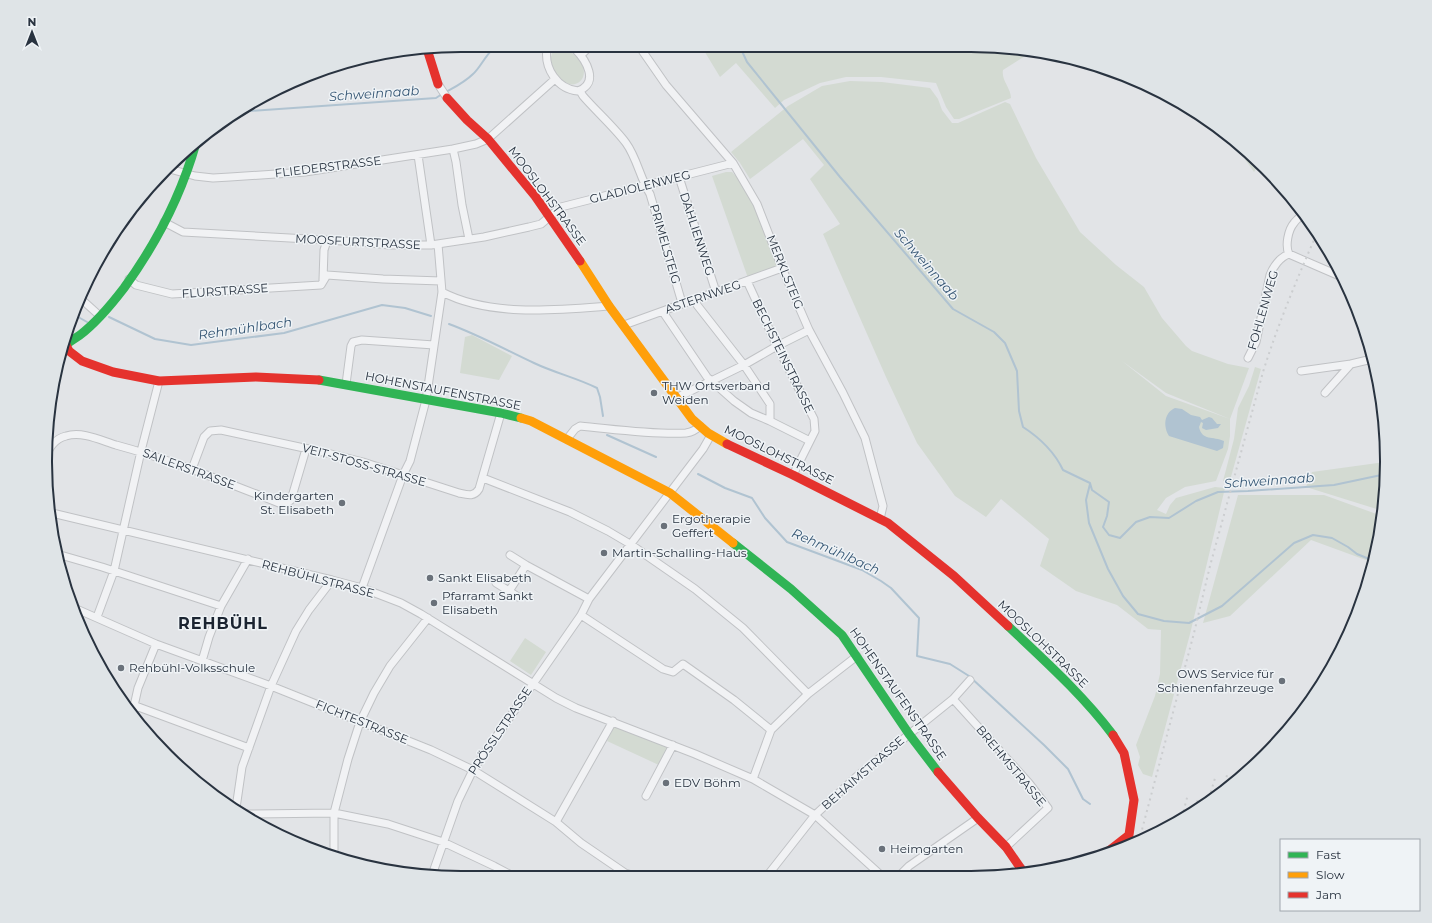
<svg xmlns="http://www.w3.org/2000/svg" width="1432" height="923" font-family="Montserrat,sans-serif">
  <style>
    .green { fill: #d3dad2 }
    .water { fill: #b0c3d1 }
    .lines { fill: none; stroke-linecap: round; stroke-linejoin: round }
    .stream { stroke: #b0c3d1; stroke-width: 2 }
    .street-casing { stroke: #c0c2c5; stroke-width: 9 }
    .street { stroke: #f1f2f4; stroke-width: 7 }
    .fast { stroke: #30b455; stroke-width: 9 }
    .slow { stroke: #ff9f0a; stroke-width: 9 }
    .jam { stroke: #e5322d; stroke-width: 9 }
    .rail { stroke: #cbcdcf; stroke-width: 2; stroke-dasharray: 2 4; stroke-linecap: butt }
    .poi-dot { fill: #6a717a; stroke: #eff3f6; stroke-width: 1.5 }
    .labels { text-anchor: middle; stroke-width: 3; stroke-linejoin: round; paint-order: stroke }
    .street-label { font-size: 12px; fill: #293340; stroke: #eff3f6 }
    .poi-label { font-size: 12px; fill: #293340; stroke: #eff3f6; text-anchor: start }
    .water-label { font-size: 13px; font-style: italic; fill: #345573; stroke: #eff3f6 }
    .district-label { font-size: 16px; font-weight: bold; letter-spacing: 1px; fill: #1b2431; stroke: #eff3f6 }
    .rim { fill: none; stroke: #293340; stroke-width: 2 }
  </style>
  <rect width="100%" height="100%" fill="#e2e4e7"/>
  <path class="green" d="M 554,49 L 568,50 C 604,74 570,102 553,70 C 550,63 550,55 554,49 Z
    M 703,49 L 1025,49 L 1033,51 L 1003,70 C 1001,80 1011,88 1011,98 L 959,119 L 954,119 L 946,107 L 936,83 L 881,77 L 846,77 L 820,83 L 784,100 L 775,108 L 736,63 L 720,77 Z
    M 850,81 L 882,82 L 930,88 L 938,99 L 942,110 L 952,123 L 958,123 L 1005,102 L 1010,104 L 1036,158 L 1080,232 L 1116,265 L 1144,287 L 1162,318 L 1186,346 L 1192,351 L 1228,364 L 1249,368 L 1230,419 L 1166,393 L 1122,361 L 1166,396 L 1230,419 L 1230,436 L 1228,449 L 1216,481 L 1185,487 L 1166,498 L 1157,510 L 1166,514 L 1170,505 L 1176,498 L 1215,487 L 1225,488 L 1190,634 L 1152,777 L 1143,774 L 1138,765 L 1140,757 L 1136,745 L 1155,696 L 1160,674 L 1161,630 L 1148,629 L 1117,605 L 1076,591 L 1040,566 L 1049,539 L 1001,499 L 986,517 L 955,496 L 917,443 L 886,377 L 823,234 L 840,224 L 810,179 L 824,165 L 803,139 L 750,179 L 740,163 L 731,152 L 788,106 L 822,86 Z
    M 1227,134 L 1259,164 L 1254,172 Z
    M 726,172 L 732,172 C 753,191 768,239 777,266 L 748,278 L 712,176 Z
    M 472,335 L 512,356 L 499,380 L 460,373 L 465,337 Z
    M 1255,367 L 1261,369 L 1229,484 L 1223,481 L 1234,439 L 1238,408 L 1249,386 Z
    M 1385,462 L 1386,489 L 1383,511 L 1306,487 L 1312,472 Z
    M 1238,495 L 1324,495 L 1382,516 L 1374,563 L 1311,540 L 1230,616 L 1203,623 Z
    M 525,638 L 546,652 L 531,675 L 510,661 Z
    M 615,725 L 669,747 L 661,766 L 607,741 Z"/>
  <path class="water" d="M 1175,408 L 1182,409 L 1191,415 L 1200,417 L 1202,420 L 1209,417 L 1212,418 L 1217,424 L 1221,424 L 1218,428 L 1206,430 L 1202,428 L 1203,423 L 1201,422 L 1199,427 C 1202,441 1213,436 1224,441 L 1223,448 L 1217,451 L 1169,436 C 1163,426 1164,413 1175,408 Z"/>
  <g class="lines">
    <path class="stream" d="M 741,49 L 747,62 L 840,177 L 953,309 L 994,332 L 1005,343 L 1017,371 L 1019,411 L 1023,427 C 1040,438 1054,451 1063,470 L 1090,483 L 1092,490 L 1109,502 L 1107,516 L 1103,527 L 1109,535 L 1120,538 L 1136,522 L 1150,517 L 1169,518 L 1196,501 L 1218,492 L 1248,491 L 1334,485 L 1386,474
      M 446,92 C 455,87 465,82 473,74 C 480,68 485,56 493,49
      M 236,112 L 436,98 L 442,94
      M 73,314 L 87,322
      M 109,317 L 155,339 L 191,345 L 284,333 L 382,305 L 405,308 L 431,316
      M 449,324 C 479,335 506,350 534,363 C 555,373 577,378 597,388 L 600,397 L 603,416
      M 607,435 L 656,457
      M 698,474 L 725,488 L 752,498 L 765,518 L 787,542 L 862,570 L 881,581 L 891,588 L 919,618 L 917,656 L 950,664 L 969,676 L 1044,745 L 1068,769 L 1083,799 L 1090,804
      M 1090,484 L 1086,500 L 1089,523 L 1108,569 L 1123,596 L 1138,614 L 1164,621 L 1189,623 L 1222,606 L 1294,543 L 1313,535 L 1332,538 L 1348,547 L 1357,554 L 1374,561
      M 1148,838 L 1148,834"/>
    <g class="street-casing">
      <path id="street" d="M 547,49 C 544,68 557,89 578,91 C 600,83 586,60 575,49
        M 641,49 L 666,85 L 733,163 L 757,204 L 782,268 L 809,330 L 843,393 L 865,438 L 883,506 L 880,519
        M 581,55 L 587,49
        M 438,84 L 447,98
        M 580,91 L 583,96 C 596,111 615,128 626,143 C 637,158 640,178 650,194 L 682,303
        M 453,149 L 456,162 L 462,205 L 469,239
        M 418,155 L 431,245
        M 166,168 L 195,176 L 213,178 L 230,177 L 305,172 L 453,149 L 476,144 L 488,139 L 555,79
        M 679,177 L 716,292
        M 164,222 L 183,232 L 361,242 L 389,245 L 431,245 L 484,237 L 529,227 L 541,224 L 561,207 L 733,163
        M 1289,254 C 1285,246 1288,230 1294,223 C 1296,220 1300,217 1303,214
        M 129,279 L 136,285 L 172,294 L 321,285 L 327,275 L 383,279 L 441,281
        M 323,280 L 324,250 L 327,241
        M 747,281 L 777,346 L 814,419 L 815,431 L 793,475
        M 442,292 C 490,317 557,310 609,306
        M 80,298 L 100,316
        M 696,299 L 697,305 L 744,365 L 770,404 L 770,421
        M 663,311 L 665,315 L 707,377 L 734,401 L 751,413 L 770,421 L 810,441
        M 624,325 L 782,268
        M 1248,358 L 1256,342 L 1270,275 C 1273,267 1280,257 1289,254 L 1342,277
        M 1301,371 L 1351,364
        M 346,384 L 351,346 L 353,342 L 362,340 L 434,345
        M 1325,393 L 1351,364 L 1372,359
        M 676,398 L 744,365 L 777,346 L 809,330
        M 567,439 L 575,429 L 580,426 C 613,429 653,435 686,433 C 692,432 696,430 700,426
        M 45,460 C 48,449 54,439 66,436 C 82,431 100,440 116,445 C 172,460 225,482 279,503 L 287,503 L 291,500 L 306,449
        M 192,469 L 204,437 L 210,431 L 221,430 L 327,453 L 363,462 L 459,493 C 468,495 474,497 479,489 L 501,413
        M 483,478 L 570,512 L 608,531 L 630,544 L 695,589 L 743,628 L 808,694
        M 52,513 L 332,580 L 362,588 L 401,603 L 421,614 L 556,698 L 576,708 L 695,754 L 753,779 L 815,815 L 883,877
        M 57,554 L 102,567 L 221,606
        M 510,555 L 526,565
        M 496,583 L 509,591 L 526,565 L 589,599
        M 362,588 L 403,475 L 410,461 L 426,400 L 442,292 L 438,244
        M 509,591 L 518,597
        M 72,607 L 156,644 L 271,686 L 431,750 L 473,770 L 556,822 L 581,843 L 625,873 L 632,875
        M 581,615 L 663,669 L 673,672 L 683,664 L 734,700 L 771,730
        M 97,617 L 114,571 L 141,451 L 159,381
        M 202,661 L 209,637 L 221,606 L 248,559
        M 953,699 L 1029,783 L 1048,808 L 1006,847
        M 133,705 L 249,748
        M 132,715 L 138,688 L 156,644
        M 753,779 L 771,730 L 808,694 L 857,656
        M 646,796 L 673,745
        M 236,808 L 242,767 L 271,686 L 296,631 L 309,610 L 332,580
        M 246,814 L 334,813 L 388,824 L 443,842 L 494,866 L 511,875
        M 556,822 L 613,721
        M 334,855 L 334,813 L 348,759 L 360,722 L 374,693 L 390,666 L 428,618
        M 432,875 L 458,801 L 473,770 L 581,615 L 589,599 L 703,449 L 711,435
        M 767,876 L 815,815 L 856,777 L 953,699 L 970,680
        M 898,877 L 909,866 L 978,818
        M 1001,877 L 1021,868"/>
    </g>
    <use href="#street" class="street"/>
    <path class="fast" d="M 62,347 C 68,343 74,339 80,335 C 97,322 111,305 124,288 C 156,244 181,196 196,143
      M 319,380 L 501,413 L 521,418
      M 733,543 L 791,589 L 842,635 L 909,734 L 938,772
      M 1008,626 C 1045,661 1083,695 1113,735"/>
    <path class="slow" d="M 580,261 L 609,306 L 692,419 L 708,433 L 727,444
      M 521,418 L 531,421 L 670,493 L 733,543"/>
    <path class="jam" d="M 427,49 L 438,84
      M 447,98 L 467,120 L 488,139 L 535,196 L 580,261
      M 66,345 L 69,351 L 82,361 L 113,372 L 159,381 L 256,377 L 319,380
      M 727,444 L 793,475 L 888,523 L 954,576 L 1008,626
      M 938,772 L 978,818 L 1006,847 L 1024,873
      M 1106,853 L 1129,835 L 1134,800 L 1124,753 L 1113,735"/>
    <path class="rail" d="M 1232,784 L 1234,776
      M 1224,789 L 1227,775
      M 1209,798 L 1216,775
      M 1196,808 L 1198,797
      M 1182,817 L 1188,794
      M 1139,841 L 1194,633 L 1210,566 L 1263,372 C 1278,324 1297,279 1317,233"/>
  </g>
  <g class="poi-dot">
    <circle cx="654" cy="393" r="4"/>
    <circle cx="342" cy="503" r="4"/>
    <circle cx="664" cy="526" r="4"/>
    <circle cx="604" cy="553" r="4"/>
    <circle cx="430" cy="578" r="4"/>
    <circle cx="434" cy="603" r="4"/>
    <circle cx="121" cy="668" r="4"/>
    <circle cx="1282" cy="681" r="4"/>
    <circle cx="666" cy="783" r="4"/>
    <circle cx="882" cy="849" r="4"/>
  </g>
  <g class="labels">
    <g class="street-label">
      <text transform="translate(328 167) rotate(-7)" y="4">FLIEDERSTRASSE</text>
      <text transform="translate(640 187) rotate(-14)" y="4">GLADIOLENWEG</text>
      <text transform="translate(547 196) rotate(53)" y="4">MOOSLOHSTRASSE</text>
      <text transform="translate(697 234) rotate(72)" y="4">DAHLIENWEG</text>
      <text transform="translate(358 242) rotate(3)" y="4">MOOSFURTSTRASSE</text>
      <text transform="translate(665 244) rotate(74)" y="4">PRIMELSTEIG</text>
      <text transform="translate(785 272) rotate(68)" y="4">MERKLSTEIG</text>
      <text transform="translate(225 291) rotate(-4)" y="4">FLURSTRASSE</text>
      <text transform="translate(703 297) rotate(-19)" y="4">ASTERNWEG</text>
      <text transform="translate(1263 310) rotate(-74)" y="4">FOHLENWEG</text>
      <text transform="translate(783 356) rotate(64)" y="4">BECHSTEINSTRASSE</text>
      <text transform="translate(443 391) rotate(11)" y="4">HOHENSTAUFENSTRASSE</text>
      <text transform="translate(779 455) rotate(26)" y="4">MOOSLOHSTRASSE</text>
      <text transform="translate(364 465) rotate(16)" y="4">VEIT-STOSS-STRASSE</text>
      <text transform="translate(189 469) rotate(20)" y="4">SAILERSTRASSE</text>
      <text transform="translate(318 579) rotate(15)" y="4">REHBÜHLSTRASSE</text>
      <text transform="translate(1043 644) rotate(44)" y="4">MOOSLOHSTRASSE</text>
      <text transform="translate(898 694) rotate(55)" y="4">HOHENSTAUFENSTRASSE</text>
      <text transform="translate(362 722) rotate(22)" y="4">FICHTESTRASSE</text>
      <text transform="translate(500 731) rotate(-56)" y="4">PRÖSSLSTRASSE</text>
      <text transform="translate(1011 766) rotate(50)" y="4">BREHMSTRASSE</text>
      <text transform="translate(863 773) rotate(-41)" y="4">BEHAIMSTRASSE</text>
    </g>
    <g class="poi-label">
      <text x="662" y="390">THW Ortsverband<tspan x="662" dy="14">Weiden</tspan></text>
      <text x="334" y="500" text-anchor="end">Kindergarten<tspan x="334" dy="14">St. Elisabeth</tspan></text>
      <text x="672" y="523">Ergotherapie<tspan x="672" dy="14">Geffert</tspan></text>
      <text x="612" y="557">Martin-Schalling-Haus</text>
      <text x="438" y="582">Sankt Elisabeth</text>
      <text x="442" y="600">Pfarramt Sankt<tspan x="442" dy="14">Elisabeth</tspan></text>
      <text x="129" y="672">Rehbühl-Volksschule</text>
      <text x="1274" y="678" text-anchor="end">OWS Service für<tspan x="1274" dy="14">Schienenfahrzeuge</tspan></text>
      <text x="674" y="787">EDV Böhm</text>
      <text x="890" y="853">Heimgarten</text>
    </g>
    <g class="water-label">
      <text transform="translate(374 93) rotate(-4)" y="5">Schweinnaab</text>
      <text transform="translate(927 264) rotate(49)" y="5">Schweinnaab</text>
      <text transform="translate(245 328) rotate(-8)" y="5">Rehmühlbach</text>
      <text transform="translate(1269 480) rotate(-4)" y="5">Schweinnaab</text>
      <text transform="translate(836 551) rotate(24)" y="5">Rehmühlbach</text>
    </g>
    <g class="district-label">
      <text x="223" y="629">REHBÜHL</text>
    </g>
  </g>
  <path d="M0 0H1432V923H0ZM461 52H971A409 409 0 0 1 1380 461V462A409 409 0 0 1 971 871H461A409 409 0 0 1 52 462V461A409 409 0 0 1 461 52Z" fill="#dfe4e7" fill-rule="evenodd"/>
  <path class="rim" d="M461 52H971A409 409 0 0 1 1380 461V462A409 409 0 0 1 971 871H461A409 409 0 0 1 52 462V461A409 409 0 0 1 461 52Z"/>
  <rect x="1280" y="839" width="140" height="72" fill="#eff3f6" stroke="#a0a6ad"/>
  <rect x="1288" y="852" width="20" height="6" fill="#30b455" stroke="#a0a6ad"/>
  <text x="1316" y="859" font-size="12" fill="#293340">Fast</text>
  <rect x="1288" y="872" width="20" height="6" fill="#ff9f0a" stroke="#a0a6ad"/>
  <text x="1316" y="879" font-size="12" fill="#293340">Slow</text>
  <rect x="1288" y="892" width="20" height="6" fill="#e5322d" stroke="#a0a6ad"/>
  <text x="1316" y="899" font-size="12" fill="#293340">Jam</text>
  <g transform="translate(32 32)" stroke="#eff3f6" stroke-width="3" paint-order="stroke">
  <path d="M0-3L7 15L0 10L-7 15Z" fill="#293340"/>
  <text y="-6" font-size="11" font-weight="bold" text-anchor="middle" fill="#293340">N</text>
  </g>
</svg>
